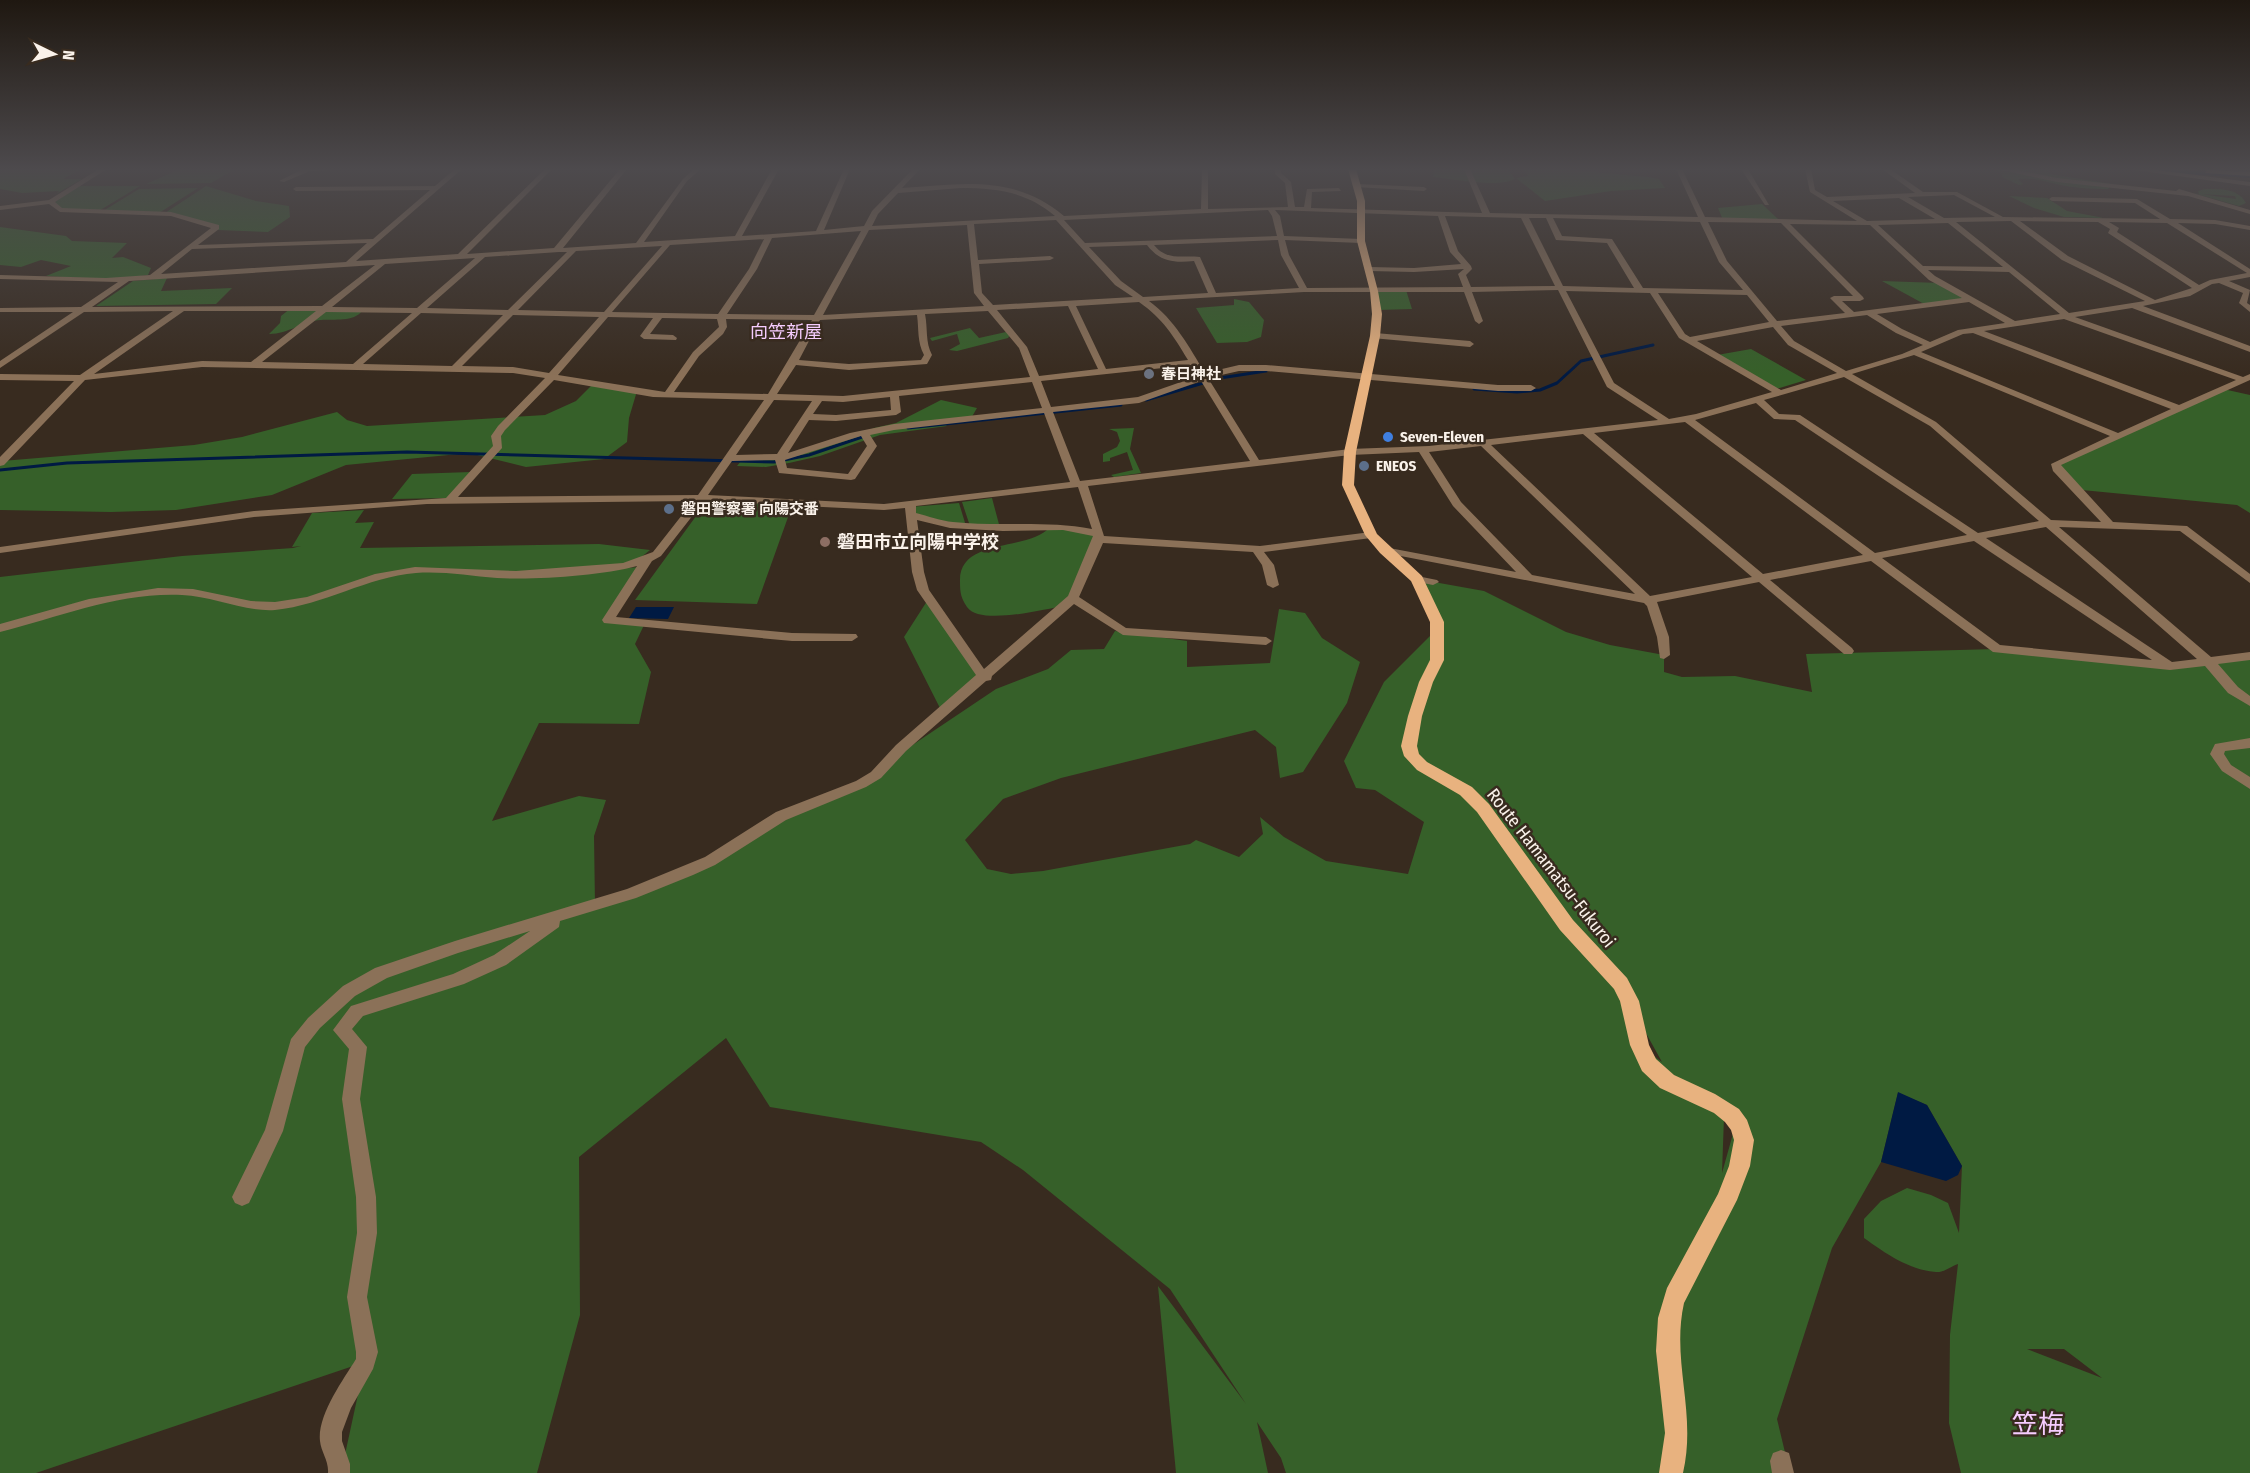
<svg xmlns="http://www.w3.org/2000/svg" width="2250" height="1473" font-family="'Fira Sans Condensed','Noto Sans JP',sans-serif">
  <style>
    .green { fill: #366029; fill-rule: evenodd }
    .water { fill: #001a43 }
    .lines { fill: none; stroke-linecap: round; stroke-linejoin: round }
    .stream { stroke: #001a43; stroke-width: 3 }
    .river { fill: #001a43; fill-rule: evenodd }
    .minor { fill: #8b7158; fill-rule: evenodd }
    .major { fill: #e8b27f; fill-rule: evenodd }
    .worship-dot { fill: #6b7280; stroke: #382b1f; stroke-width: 2 }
    .shop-dot { fill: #3f7fe0; stroke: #382b1f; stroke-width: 2 }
    .service-dot { fill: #5c6f8a; stroke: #382b1f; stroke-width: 2 }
    .education-dot { fill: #8d6e63; stroke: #382b1f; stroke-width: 2 }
    .labels { text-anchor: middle; stroke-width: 5; stroke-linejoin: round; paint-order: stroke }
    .far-poi-label { font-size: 15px; font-weight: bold; fill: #faf2ea; stroke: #382b1f; text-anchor: start }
    .far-quarter-label { font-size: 18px; fill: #f5ccfe; stroke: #382b1f }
    .poi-label { font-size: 18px; font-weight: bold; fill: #faf2ea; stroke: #382b1f; text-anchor: start }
    .street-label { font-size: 18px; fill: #faf2ea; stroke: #382b1f }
    .near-quarter-label { font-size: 26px; fill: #f5ccfe; stroke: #382b1f }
  </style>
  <rect width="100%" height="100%" fill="#382b1f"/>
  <path class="green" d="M 0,169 L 81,169 L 63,179 L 82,179 L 56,194 L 59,191 L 22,193 L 0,189 Z
    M 180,169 L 235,169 L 211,183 L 146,184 Z
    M 1434,169 L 1508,169 L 1515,179 C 1499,188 1453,179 1433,177 Z
    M 1523,169 L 1559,169 L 1648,177 L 1659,179 L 1665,188 L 1611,191 L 1545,201 L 1516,178 L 1528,176 Z
    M 1994,169 L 2048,169 L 2050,174 L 2112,184 L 2108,189 C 2091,189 2072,188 2056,184 C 2043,181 2032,177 2018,179 L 2023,184 L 2019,185 L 2002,177 L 2002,174 Z
    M 78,186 L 140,186 L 97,212 L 62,212 L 52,204 Z
    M 206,186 L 256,201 L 289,206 L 290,217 L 268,232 L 218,230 L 216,227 L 165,213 Z
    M 198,188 L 159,213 L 103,211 L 139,189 Z
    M 2205,189 C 2220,189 2238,188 2246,203 L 2239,206 L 2193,193 L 2236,199 L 2235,196 L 2199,194 L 2198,191 Z
    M 2009,196 L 2047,198 L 2067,211 L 2104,218 L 2064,217 L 2034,208 Z
    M 1762,204 L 1779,220 L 1723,220 L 1718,208 Z
    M 0,227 L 66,236 L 72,241 L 127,243 L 112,258 L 123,257 L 151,268 L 148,275 L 113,280 L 46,276 L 71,266 L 41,260 L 21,267 L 0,265 Z
    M 167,278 L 161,291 L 232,288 L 216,304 L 96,306 L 133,281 Z
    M 1882,281 L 1940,283 L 1968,300 L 1926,305 Z
    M 1406,290 L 1412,309 L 1377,310 L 1374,291 Z
    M 1234,299 L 1249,302 L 1264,320 L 1261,337 L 1247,342 L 1217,343 L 1196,308 L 1234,305 Z
    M 291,308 L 362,311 C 354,322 334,319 321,320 C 302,321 289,334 269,334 L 280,323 L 281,316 Z
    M 970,328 L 979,338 L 1006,332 L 1010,335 L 1008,338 L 957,351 L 949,350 L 960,344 L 957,334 L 932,341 L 930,338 Z
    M 1751,349 L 1806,380 L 1776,389 L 1717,355 Z
    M 593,384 L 637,391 L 629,418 L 627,442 L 604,459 L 526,467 L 469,453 L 346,465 L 272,495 L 176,510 L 111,512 L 0,510 L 0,463 L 2,461 L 194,445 L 242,437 L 337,412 L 347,420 L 367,426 L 545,415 L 576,401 Z
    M 2223,389 L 2250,395 L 2250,513 L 2237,505 L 2082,490 L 2056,464 Z
    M 941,400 L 977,408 L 970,420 L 944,423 L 947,426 L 880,435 L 820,456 L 789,463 L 766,467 L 737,466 L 741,461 L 773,460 L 866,432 L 874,428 L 896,423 Z
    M 1134,428 L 1130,449 L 1141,473 L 1114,477 L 1111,475 L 1133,470 L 1127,452 L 1110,458 L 1110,461 L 1103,462 L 1103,454 L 1117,447 L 1120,441 L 1117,432 L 1109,429 Z
    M 471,472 L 452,498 L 392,499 L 412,474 Z
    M 992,498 L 1000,528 L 970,526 L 962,502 Z
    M 707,501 L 792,506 L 757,604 L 635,600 Z
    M 959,503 L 966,526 L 911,515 L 910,507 Z
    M 364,510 L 355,523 L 374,522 L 360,548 L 599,544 L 650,550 L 628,568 L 639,567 L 610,617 L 645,623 L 635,644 L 651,672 L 639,724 L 539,723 L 492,821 L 579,796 L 606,800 L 594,836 L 595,905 L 714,858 L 767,824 L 841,793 L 996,689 L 1048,669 L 1071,650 L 1104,649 L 1115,631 L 1187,641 L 1187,667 L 1270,663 L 1279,609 L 1305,613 L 1322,638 L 1360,662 L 1347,703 L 1303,772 L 1280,778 L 1276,747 L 1255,730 L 1061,778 L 1003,799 L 965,840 L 987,869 L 1011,874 L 1043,871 L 1190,844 L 1196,840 L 1239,857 L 1263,834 L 1260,817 L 1284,837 L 1326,861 L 1408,874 L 1424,822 L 1375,790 L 1356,788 L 1344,761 L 1384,682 L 1438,628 L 1417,579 L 1484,591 L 1566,632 L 1610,645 L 1664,655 L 1664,672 L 1682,677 L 1735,676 L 1812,692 L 1806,654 L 1997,649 L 2189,664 L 2250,656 L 2250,1473 L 1961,1473 L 1949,1423 L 1950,1335 L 1958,1264 C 1952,1266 1943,1273 1936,1272 C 1909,1270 1885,1253 1864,1238 L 1864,1219 L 1881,1201 L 1907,1188 L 1931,1195 L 1948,1203 L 1959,1233 L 1962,1166 L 1927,1105 L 1898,1093 L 1881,1162 L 1832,1248 L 1777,1419 L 1790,1473 L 1286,1473 L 1281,1458 L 1257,1422 L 1268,1473 L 1176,1473 L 1158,1286 L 1246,1404 L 1170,1289 L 1023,1170 L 981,1142 L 770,1107 L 726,1038 L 579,1157 L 580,1315 L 537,1473 L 341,1473 L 365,1362 L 36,1473 L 0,1473 L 0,577 L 182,556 L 293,548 L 301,546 L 292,547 L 312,513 ZM 1616,979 L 1662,1062 L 1639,1045 ZM 1724,1117 L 1736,1123 L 1722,1173 ZM 2027,1349 L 2064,1349 L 2102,1378 Z
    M 1050,527 L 1099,534 L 1064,606 C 1044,609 980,626 967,607 C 961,598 960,593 960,582 C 958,537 1029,552 1050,527 Z
    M 929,598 L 986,677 L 943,714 L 904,637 Z"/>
  <path class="water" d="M 636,607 L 674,607 L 668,619 L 629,618 Z
    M 1898,1092 L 1927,1105 L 1962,1166 L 1958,1175 L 1946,1181 L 1881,1162 Z"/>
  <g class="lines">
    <path class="stream" d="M 1474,389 L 1517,392 L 1540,390 L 1557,383 L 1581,361 L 1653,345
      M 1146,400 L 1220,378 L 1266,371
      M 908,428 L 1121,405
      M 0,470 L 67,463 L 407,452 L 774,462 L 809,455 L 865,436"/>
    <path class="river" d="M 2149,169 L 2250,172 L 2250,178 L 2154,172 Z"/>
    <path class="minor" d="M 99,169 L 107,169 L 55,202 L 62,208 L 171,212 L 219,225 L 219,229 L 198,245 L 373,239 L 430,190 L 296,191 L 293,189 L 296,187 L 435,186 L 455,169 L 462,169 L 356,261 L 458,254 L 545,169 L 552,169 L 467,254 L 554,248 L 620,169 L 627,169 L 563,248 L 636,243 L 683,179 L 694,169 L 701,169 L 687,181 L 644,242 L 735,236 L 772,169 L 779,169 L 742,236 L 816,231 L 844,169 L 850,169 L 824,230 L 864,226 L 872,211 L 913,169 L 920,169 L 902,188 C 962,184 1014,174 1064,216 L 1201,209 L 1202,169 L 1208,169 L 1208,209 L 1288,207 L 1285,183 L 1275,174 L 1275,169 L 1281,169 L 1281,173 L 1291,182 L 1295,207 L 1304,207 L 1307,189 L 1339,188 L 1341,191 L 1312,192 L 1311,208 L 1482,213 L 1464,169 L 1470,169 L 1490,213 L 1698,217 L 1676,169 L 1682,169 L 1705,217 L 1857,221 L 1810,192 L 1805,169 L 1811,169 L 1815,190 L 1827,197 L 1915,193 L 1882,169 L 1890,169 L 1923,192 L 1957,192 L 2003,217 L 2160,219 L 2135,203 L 2052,201 L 2049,199 L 2052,197 L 2137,199 L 2170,219 L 2215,220 L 2250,226 L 2250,230 L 2215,224 L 2178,223 L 2250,269 L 2250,277 L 2229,281 L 2250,290 L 2247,303 L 2250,305 L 2250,312 L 2239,303 L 2243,293 L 2219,283 L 2212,284 L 2190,296 L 2143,306 L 2250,346 L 2250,352 L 2132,308 L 2075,317 L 2243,377 L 2250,374 L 2250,380 L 2061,465 L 2113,522 L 2187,526 L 2250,574 L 2250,583 L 2180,531 L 2059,527 L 2211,657 L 2250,652 L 2250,660 L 2218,664 L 2238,687 L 2250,696 L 2250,706 L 2228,693 L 2205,666 L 2170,670 L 1993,652 L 1871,561 L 1770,580 L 1852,648 L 1854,651 L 1852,654 L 1844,654 L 1759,582 L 1657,602 L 1669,637 L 1670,655 L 1664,659 L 1660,658 L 1657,637 L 1647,606 L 1644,603 L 1380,552 L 1378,550 L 1384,547 L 1516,572 L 1453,506 L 1419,452 L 1350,455 L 1088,486 L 1104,536 L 1260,546 L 1371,532 L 1377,535 L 1371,538 L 1264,552 L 1274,565 L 1279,585 L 1273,588 L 1267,585 L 1262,565 L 1253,552 L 1103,543 L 1079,597 L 1126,628 L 1266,637 L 1272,641 L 1266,645 L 1123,635 L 1074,604 L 992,676 L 991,680 L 986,681 L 906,751 L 881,778 L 866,787 L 786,820 L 715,865 L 693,875 L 636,898 L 560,921 L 559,927 L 506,965 L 464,984 L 363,1016 L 352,1029 L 367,1047 L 360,1099 L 376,1197 L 377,1233 L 367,1297 L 378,1352 L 373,1369 L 351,1408 L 342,1432 L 342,1441 L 350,1464 L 350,1473 L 328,1473 C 329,1461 321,1452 320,1441 C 317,1416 343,1380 356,1359 L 356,1352 L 347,1297 L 357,1233 L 356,1197 L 342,1099 L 349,1049 L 333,1030 L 351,1006 L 453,974 L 494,955 L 530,931 L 458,953 L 387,978 L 355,996 L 320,1028 L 305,1047 L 283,1131 L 249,1203 L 242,1206 L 235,1203 L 232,1197 L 265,1130 L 291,1039 L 308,1018 L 343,986 L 375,968 L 455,941 L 627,889 L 705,857 L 776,812 L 856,781 L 871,772 L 896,745 L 976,675 L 917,590 L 912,572 L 905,508 L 884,510 L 704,501 L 661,556 L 652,561 L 616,617 L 792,633 L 856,634 L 858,637 L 852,641 L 792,641 L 604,623 L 602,620 L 637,566 C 600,576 536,580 497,578 C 470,576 443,571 416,573 C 367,577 324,605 275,610 C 243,612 213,596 182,595 C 119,592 60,617 0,632 L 0,624 L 89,599 L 158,588 L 193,589 L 251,601 L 275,602 L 307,597 L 375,574 L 415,567 L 516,571 L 623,563 L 653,552 L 693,501 L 427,504 L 254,517 L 0,553 L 0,547 L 254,511 L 446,498 L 493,446 L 491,436 L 498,426 L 545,378 L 513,373 L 202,367 L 85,380 L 4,465 L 0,466 L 0,457 L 74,381 L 0,380 L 0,374 L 80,375 L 173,311 L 84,312 L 0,368 L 0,361 L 73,312 L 0,312 L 0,308 L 81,307 L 118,282 L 0,279 L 0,275 L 106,278 L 150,275 L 211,228 L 171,216 L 60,212 L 49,204 L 0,210 L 0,206 L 49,200 ZM 961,188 C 997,188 1027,192 1055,216 L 872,226 L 878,214 L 898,193 ZM 1954,195 L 1995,217 L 1944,218 L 1908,197 ZM 1899,198 L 1935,219 L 1867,221 L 1833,201 ZM 1268,210 L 1272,216 L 1277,236 L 1085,243 L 1064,220 ZM 1275,210 L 1438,216 L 1450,252 L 1461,264 L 1414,268 L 1369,267 L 1365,269 L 1369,271 L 1414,272 L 1464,269 L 1458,274 L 1463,287 L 1307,288 L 1289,255 L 1285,240 L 1361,243 L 1365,241 L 1361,239 L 1284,236 L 1280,216 ZM 1445,216 L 1521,218 L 1555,286 L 1471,287 L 1466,275 L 1472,269 L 1471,266 L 1458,251 ZM 1529,218 L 1546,218 L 1556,240 L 1607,243 L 1634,288 L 1563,286 ZM 1553,218 L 1700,222 L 1719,262 L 1743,290 L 1643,288 L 1612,239 L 1562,236 ZM 1056,220 L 1115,285 L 1133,297 L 993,305 L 982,293 L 979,264 L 1050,260 L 1054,258 L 1050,256 L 978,260 L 974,224 ZM 2011,221 L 2062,260 L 2145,301 L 2069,313 L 1956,222 ZM 2020,221 L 2098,222 L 2110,229 L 2108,233 L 2192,288 L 2155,300 L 2068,256 ZM 1708,222 L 1781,223 L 1853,296 L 1834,296 L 1830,298 L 1845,313 L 1777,321 L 1727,261 ZM 2109,222 L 2167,223 L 2247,273 L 2210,280 L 2199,285 L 2117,232 L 2119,228 ZM 1948,223 L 2003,267 L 1923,266 L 1878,225 ZM 1790,224 L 1870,225 L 1929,280 L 1962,298 L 1854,312 L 1842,301 L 1860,301 L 1864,299 L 1863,297 ZM 967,225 L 974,293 L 984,306 L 823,315 L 869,230 ZM 861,231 L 814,315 L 727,314 L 757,269 L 772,238 ZM 764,239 L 749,269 L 718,314 L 612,312 L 670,245 ZM 1278,240 L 1281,255 L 1299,288 L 1216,293 L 1200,257 C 1181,255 1167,261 1154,245 ZM 367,243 L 346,262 L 161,274 L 192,249 ZM 1147,245 C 1160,262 1174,263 1194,261 L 1208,293 L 1143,297 L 1121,281 L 1089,247 ZM 662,246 L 604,312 L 518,310 L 576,251 ZM 559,252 L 567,252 L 508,310 L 427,308 L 485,257 ZM 475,258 L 417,308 L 332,307 L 385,264 ZM 375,265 L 322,306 L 92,307 L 129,281 ZM 1928,270 L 2009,272 L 2060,314 L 2015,321 L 1935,276 ZM 1558,290 L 1607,387 L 1658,420 L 1429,446 L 1350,449 L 1259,460 L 1208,378 L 1239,371 L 1266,371 L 1498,391 L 1531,391 L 1536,388 L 1531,385 L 1498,385 L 1266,365 L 1239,365 L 1205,373 C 1189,347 1175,320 1149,301 L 1304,292 L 1464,292 L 1475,321 L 1479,324 L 1483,321 L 1472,292 ZM 1566,291 L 1650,293 L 1679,338 L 1772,392 L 1696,414 L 1669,419 L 1614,383 ZM 1658,293 L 1747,295 L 1769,322 L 1690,337 L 1685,334 ZM 1139,302 C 1163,319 1173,335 1188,360 L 1106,369 L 1076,306 ZM 1969,302 L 2005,323 L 1958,330 L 1930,342 L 1902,329 L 1877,314 ZM 1068,306 L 1098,369 L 1039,376 L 1027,347 L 997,310 ZM 184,311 L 316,311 L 251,362 L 202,361 L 94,374 ZM 988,311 L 1019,348 L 1030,377 L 843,396 L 777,394 L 796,365 L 849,370 L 927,364 L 932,355 C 925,342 928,329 925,314 ZM 326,312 L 412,313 L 353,364 L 262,362 ZM 421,313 L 503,315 L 452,366 L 363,364 ZM 513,315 L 599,317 L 549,373 L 513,367 L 462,366 ZM 917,315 C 919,329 917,342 924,355 L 921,360 L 849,364 L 799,360 L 820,320 ZM 1867,315 L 1896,333 L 1923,345 L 1902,354 L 1846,371 L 1794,341 L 1781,326 ZM 608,317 L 653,318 L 640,336 L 644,339 L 676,340 L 677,338 L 673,335 L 650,334 L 662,318 L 717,319 L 719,327 L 693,352 L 665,392 L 558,375 ZM 726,319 L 812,320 L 768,394 L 674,392 L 699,356 L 723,334 L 727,327 ZM 2064,319 L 2236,380 L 2179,405 L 1984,331 ZM 1773,327 L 1788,345 L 1837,373 L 1781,390 L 1697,341 ZM 1973,333 L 2171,409 L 2118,433 L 1921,352 L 1963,334 ZM 1914,355 L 2110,436 L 2051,464 L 2053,471 L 2101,522 L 2051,520 L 1936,422 L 1852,374 ZM 1191,365 L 1198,376 L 1138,397 L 1051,407 L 1041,381 ZM 1844,377 L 1930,426 L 2039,521 L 1978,533 L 1800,415 L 1779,414 L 1764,400 ZM 554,380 L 653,397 L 764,400 L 698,495 L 458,497 L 502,448 L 501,436 L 505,430 ZM 1201,381 L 1250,461 L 1080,481 L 1053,412 L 1139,403 ZM 1032,382 L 1042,408 L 894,424 L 850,433 L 788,453 L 809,420 L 836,421 L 896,415 L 901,412 L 899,396 ZM 890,397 L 891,410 L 836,415 L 813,414 L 822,401 L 843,402 ZM 774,400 L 812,401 L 777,454 L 736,455 ZM 1756,403 L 1774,419 L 1795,420 L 1967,535 L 1875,553 L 1695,420 ZM 1044,413 L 1070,482 L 884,504 L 708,495 L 732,461 L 775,460 L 779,473 L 851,480 L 855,479 L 877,446 L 870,435 L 894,430 ZM 1685,422 L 1863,555 L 1763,574 L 1594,433 ZM 1583,434 L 1752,577 L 1650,596 L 1491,445 ZM 861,436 L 867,446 L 848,474 L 787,468 L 785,460 ZM 1481,446 L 1635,594 L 1532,575 L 1461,502 L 1429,452 ZM 1078,487 L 1092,529 C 1046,520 999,527 953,522 C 941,521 928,516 916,513 L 916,506 ZM 917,520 L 950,528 L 1003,531 L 1063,530 L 1093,536 L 1068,596 L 984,669 L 929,590 L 924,572 ZM 2046,527 L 2197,659 L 2172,662 L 1986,538 ZM 1974,541 L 2152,660 L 2000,645 L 1882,558 Z
      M 303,169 L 359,169 L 310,171 L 284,182 L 279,181 Z
      M 1741,169 L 1748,169 L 1769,205 L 1765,205 Z
      M 1996,169 L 2012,169 L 2057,178 L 2176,191 L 2179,189 L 2250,210 L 2250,214 L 2188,196 L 2057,182 Z
      M 2127,169 L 2149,169 L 2250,182 L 2250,186 Z
      M 2207,170 L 2250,172 L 2250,176 L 2205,173 Z
      M 1357,184 L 1424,187 L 1427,189 L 1424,191 L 1355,187 Z
      M 1375,333 L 1470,341 L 1474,344 L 1470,347 L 1372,338 L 1371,336 Z
      M 1417,576 L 1437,580 L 1439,582 L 1433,585 L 1413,581 L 1411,579 L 1413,577 Z
      M 2250,738 L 2250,748 L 2225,751 L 2224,754 L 2231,765 L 2250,777 L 2250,789 L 2222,771 L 2210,754 L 2215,744 Z
      M 1781,1450 L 1789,1453 L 1794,1473 L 1772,1473 L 1770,1461 L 1773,1453 Z"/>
    <path class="major" d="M 1348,169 L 1356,169 L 1365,201 L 1365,241 L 1378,291 L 1382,314 L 1380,336 L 1356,452 L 1354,485 L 1377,534 L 1422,576 L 1444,622 L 1444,660 L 1433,682 L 1422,716 L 1417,746 L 1419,754 L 1427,762 L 1472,787 L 1489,804 L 1573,920 L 1627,978 L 1639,1001 L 1649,1045 L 1656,1059 L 1674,1075 L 1715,1094 L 1739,1109 L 1747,1120 L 1754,1140 L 1750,1166 L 1737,1200 L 1684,1303 C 1671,1362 1697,1412 1683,1473 L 1659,1473 L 1665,1433 L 1656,1351 L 1658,1318 L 1667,1288 L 1718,1194 L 1729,1166 L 1734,1140 L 1731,1130 L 1725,1122 L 1714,1113 L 1660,1088 L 1642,1071 L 1630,1045 L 1620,1001 L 1614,989 L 1560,930 L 1477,812 L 1460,795 L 1417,770 L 1404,756 L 1401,746 L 1408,716 L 1419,682 L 1430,660 L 1430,622 L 1411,581 L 1380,553 L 1365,535 L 1342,485 L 1344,452 L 1370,336 L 1372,314 L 1370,291 L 1357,241 L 1357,201 Z"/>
  </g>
  <linearGradient id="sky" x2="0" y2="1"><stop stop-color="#1f1811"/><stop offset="0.45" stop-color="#4d4a4d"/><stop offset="1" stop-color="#4d4a4d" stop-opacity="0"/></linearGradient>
  <rect width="2250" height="376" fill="url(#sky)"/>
  <circle class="worship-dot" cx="1149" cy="374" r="6"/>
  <circle class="shop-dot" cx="1388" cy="437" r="6"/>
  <g class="service-dot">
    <circle cx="1364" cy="466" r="6"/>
    <circle cx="669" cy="509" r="6"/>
  </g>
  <circle class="education-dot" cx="825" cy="542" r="6"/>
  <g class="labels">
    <g class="far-poi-label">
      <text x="1161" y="379">春日神社</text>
      <text x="1400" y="442">Seven-Eleven</text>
      <text x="1376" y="471">ENEOS</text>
      <text x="681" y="514">磐田警察署 向陽交番</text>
    </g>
    <g class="far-quarter-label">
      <text x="786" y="338">向笠新屋</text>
    </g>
    <g class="poi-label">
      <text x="837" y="548">磐田市立向陽中学校</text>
    </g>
    <g class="street-label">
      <text transform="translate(1551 868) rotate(52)" y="6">Route Hamamatsu-Fukuroi</text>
    </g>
    <g class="near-quarter-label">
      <text x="2038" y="1433">笠梅</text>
    </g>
  </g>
  <g transform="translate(54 54) rotate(95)" stroke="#382b1f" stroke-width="4.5" paint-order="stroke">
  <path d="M0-4.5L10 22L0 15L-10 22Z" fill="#faf2ea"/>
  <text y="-9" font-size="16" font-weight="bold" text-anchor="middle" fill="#faf2ea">N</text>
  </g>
</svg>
